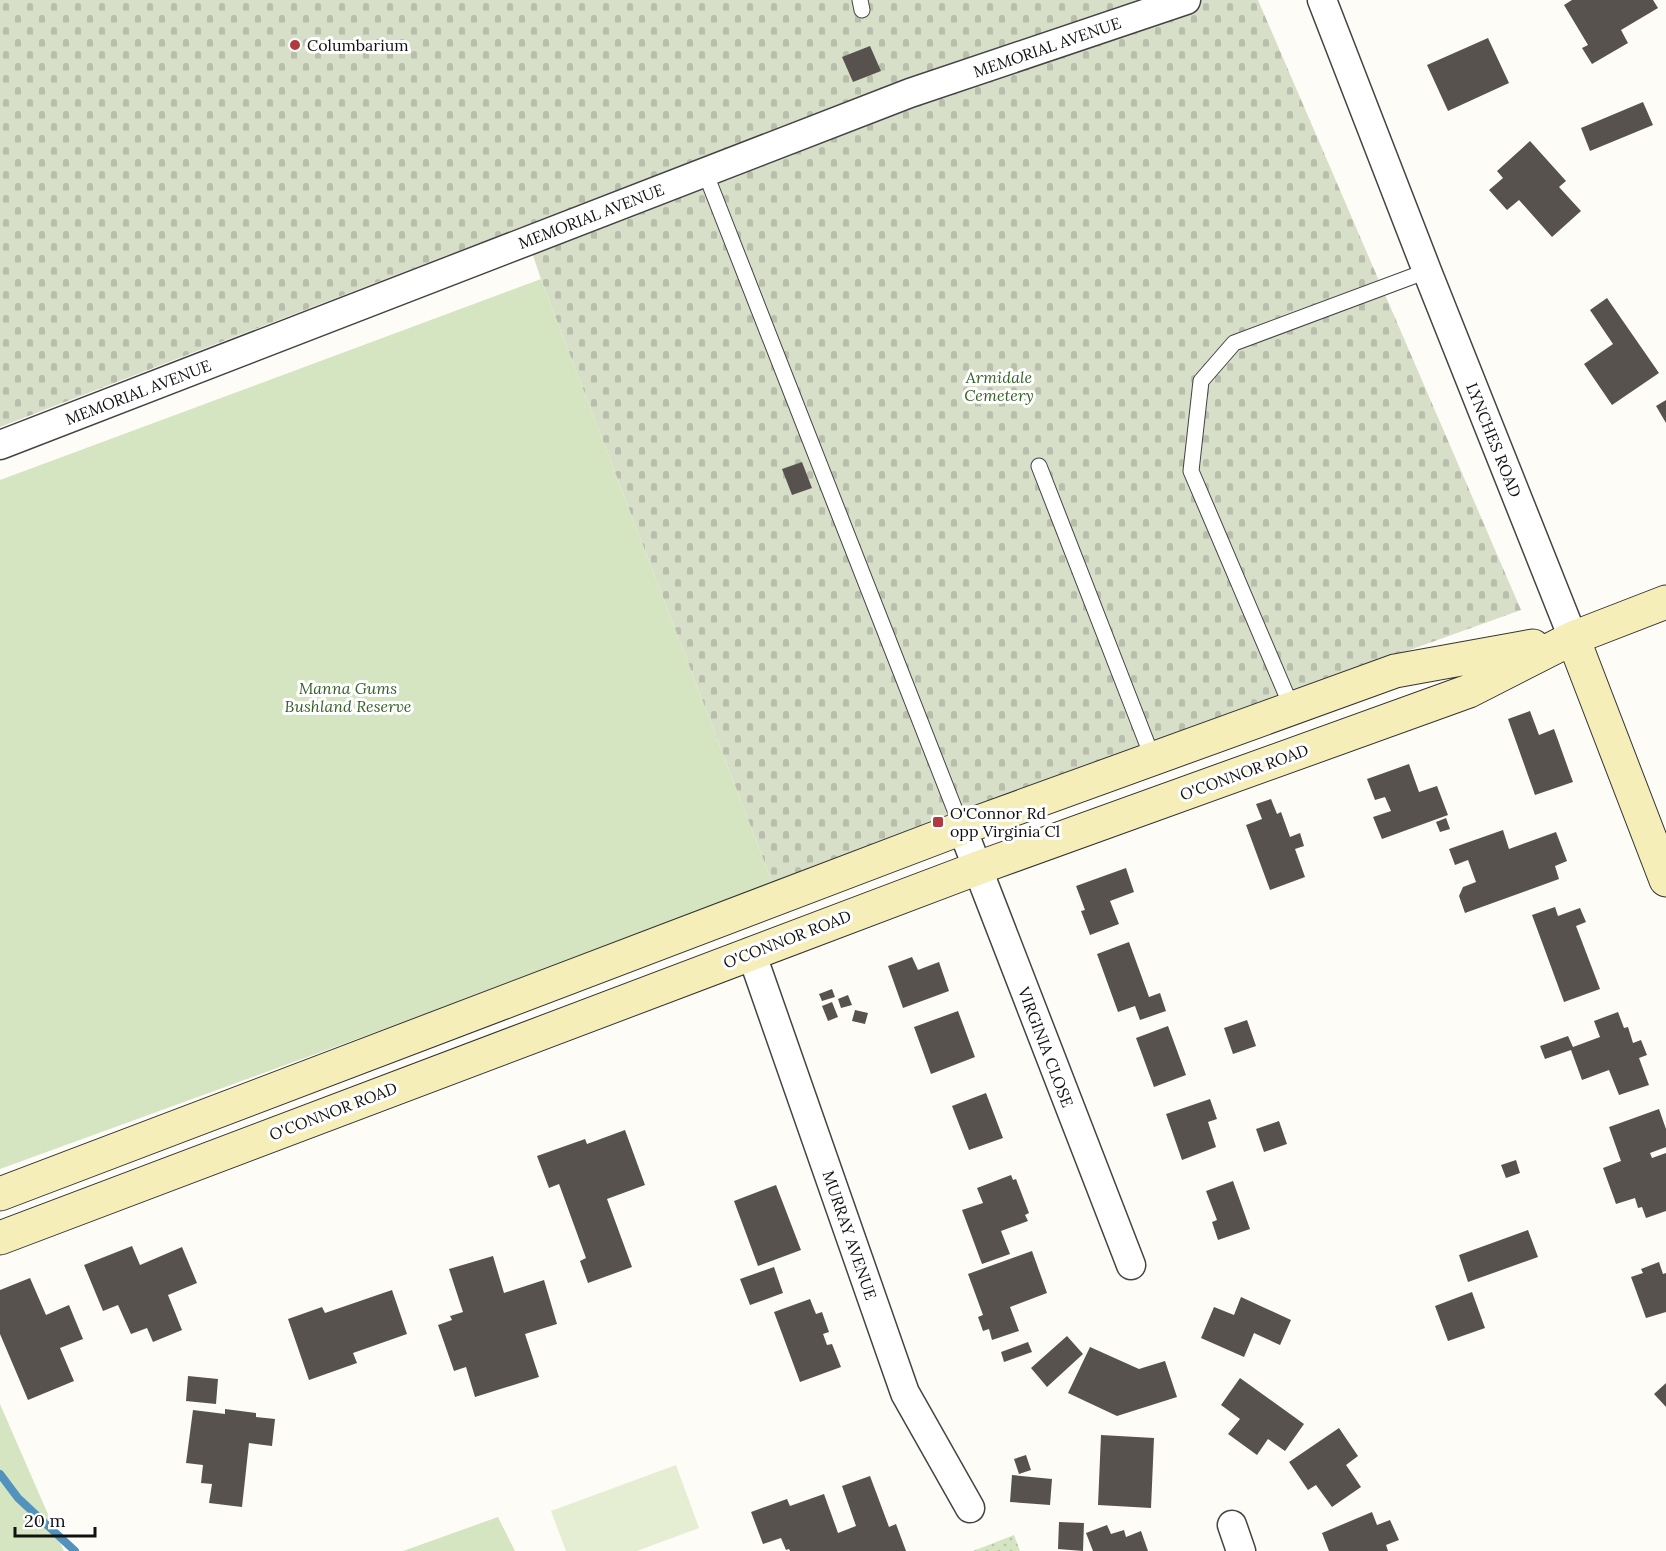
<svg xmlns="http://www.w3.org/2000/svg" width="1666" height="1551" font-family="Lora,serif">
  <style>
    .grass { fill: #d5e5c2 }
    .cemetery { fill: url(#cemetery-stones) }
    .park { fill: url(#park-dots) }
    .pitch { fill: #e5eed3 }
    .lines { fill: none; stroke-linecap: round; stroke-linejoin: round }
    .stream { stroke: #5193bd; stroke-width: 8 }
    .building { fill: #58524e }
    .lane-casing { stroke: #444; stroke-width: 17 }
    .street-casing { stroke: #444; stroke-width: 31 }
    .secondary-casing { stroke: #333; stroke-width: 35 }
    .lane { stroke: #fff; stroke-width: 15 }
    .street { stroke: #fff; stroke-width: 28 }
    .secondary { stroke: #f5eeb9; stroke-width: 33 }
    .poi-dot { fill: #b03a40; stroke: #fff; stroke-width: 2 }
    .labels { text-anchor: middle; stroke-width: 6; stroke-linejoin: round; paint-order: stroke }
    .poi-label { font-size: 16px; fill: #111; stroke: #fff; text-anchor: start }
    .street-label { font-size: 16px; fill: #111; stroke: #fff }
    .park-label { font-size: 16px; font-style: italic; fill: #356128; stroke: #fff }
  </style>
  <defs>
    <pattern id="cemetery-stones" width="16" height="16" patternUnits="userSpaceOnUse" patternTransform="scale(1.5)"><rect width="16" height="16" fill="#d8dfc8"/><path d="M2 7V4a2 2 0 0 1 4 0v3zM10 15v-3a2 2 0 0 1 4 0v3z" fill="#b8beab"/></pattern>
    <pattern id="park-dots" width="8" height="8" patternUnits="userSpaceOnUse" patternTransform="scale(1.5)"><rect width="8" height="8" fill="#d5e5c2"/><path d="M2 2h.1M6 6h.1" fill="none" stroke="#b6c3a6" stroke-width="1.8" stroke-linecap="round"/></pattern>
  </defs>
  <rect width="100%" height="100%" fill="#fefcf6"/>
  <path class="grass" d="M 541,279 L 774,887 L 0,1169 L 0,480 Z
    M 0,1404 L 64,1551 L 0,1551 Z
    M 498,1517 L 515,1551 L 403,1551 Z"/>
  <path class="cemetery" d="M 0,0 L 1258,0 L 1521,610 L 1148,744 L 774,887 L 541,279 L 523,226 L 0,427 Z"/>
  <path class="park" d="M 1014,1535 L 1020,1551 L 973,1551 Z"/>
  <path class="pitch" d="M 676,1465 L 699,1528 L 637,1551 L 566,1551 L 551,1511 Z"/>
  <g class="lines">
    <path class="stream" d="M 0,1474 L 18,1498 L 75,1551"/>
  </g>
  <path class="building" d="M 1572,0 L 1653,0 L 1658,8 L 1621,30 L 1628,43 L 1592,64 L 1582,48 L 1588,45 L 1564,5 Z
    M 1488,38 L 1509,83 L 1448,111 L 1427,65 Z
    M 870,46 L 881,71 L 853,82 L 842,57 Z
    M 1643,102 L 1653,125 L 1590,151 L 1581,128 Z
    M 1530,141 L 1566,181 L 1559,187 L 1581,211 L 1552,237 L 1519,200 L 1507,210 L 1489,190 L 1503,178 L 1497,171 Z
    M 1607,298 L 1659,373 L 1612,405 L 1584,364 L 1613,344 L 1590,310 Z
    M 1666,400 L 1666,423 L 1656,406 Z
    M 802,462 L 812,488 L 792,495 L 782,469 Z
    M 1530,711 L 1539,735 L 1554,729 L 1573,782 L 1535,795 L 1508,719 Z
    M 1409,764 L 1419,792 L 1437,786 L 1448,815 L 1382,839 L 1373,817 L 1391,811 L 1385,797 L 1375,800 L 1367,779 Z
    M 1271,799 L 1277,814 L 1281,812 L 1290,837 L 1300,833 L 1304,846 L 1295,849 L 1305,877 L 1270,890 L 1246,825 L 1262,819 L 1256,804 Z
    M 1446,818 L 1450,829 L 1440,832 L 1436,822 Z
    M 1503,830 L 1509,849 L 1556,832 L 1567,861 L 1555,866 L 1559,879 L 1465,913 L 1459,896 L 1463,887 L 1476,882 L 1468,860 L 1455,865 L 1449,849 Z
    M 1126,868 L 1134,892 L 1110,901 L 1119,924 L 1090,935 L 1081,911 L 1085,910 L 1076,886 Z
    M 1555,907 L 1558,916 L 1580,908 L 1586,922 L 1576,926 L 1600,989 L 1564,1002 L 1532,915 Z
    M 1129,942 L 1149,997 L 1160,993 L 1166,1011 L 1140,1020 L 1135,1006 L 1118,1012 L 1097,954 Z
    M 912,957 L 918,970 L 939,962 L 949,991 L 903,1008 L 888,966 Z
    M 832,989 L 835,997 L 822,1001 L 819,994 Z
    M 848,995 L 852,1005 L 841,1008 L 838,999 Z
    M 832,1002 L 838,1017 L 828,1021 L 822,1006 Z
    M 855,1010 L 868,1013 L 865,1024 L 852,1021 Z
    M 958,1011 L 975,1057 L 931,1074 L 914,1027 Z
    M 1618,1012 L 1624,1028 L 1628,1027 L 1633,1043 L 1641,1040 L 1647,1055 L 1639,1058 L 1649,1085 L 1619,1095 L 1609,1070 L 1582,1080 L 1571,1050 L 1545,1059 L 1540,1046 L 1568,1036 L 1573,1047 L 1600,1037 L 1594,1021 Z
    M 1247,1020 L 1256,1046 L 1233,1054 L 1224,1028 Z
    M 1168,1026 L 1186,1075 L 1154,1087 L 1136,1038 Z
    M 986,1093 L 1003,1138 L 969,1150 L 952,1106 Z
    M 1210,1099 L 1217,1119 L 1208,1122 L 1216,1147 L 1182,1160 L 1166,1114 Z
    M 1659,1109 L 1666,1129 L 1666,1147 L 1650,1153 L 1652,1158 L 1666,1153 L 1666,1211 L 1646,1218 L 1642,1207 L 1638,1208 L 1635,1198 L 1616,1204 L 1603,1168 L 1621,1161 L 1609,1127 Z
    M 1279,1121 L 1287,1144 L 1264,1152 L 1256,1129 Z
    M 625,1130 L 645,1185 L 607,1199 L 632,1267 L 588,1283 L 580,1261 L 586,1258 L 559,1184 L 549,1188 L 537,1156 L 585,1139 L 587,1144 Z
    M 1516,1160 L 1520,1173 L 1506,1178 L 1501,1165 Z
    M 1011,1175 L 1013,1180 L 1016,1179 L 1029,1213 L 1025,1215 L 1028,1221 L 1001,1231 L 1010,1254 L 982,1264 L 962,1210 L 983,1203 L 977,1188 Z
    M 1233,1181 L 1250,1229 L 1218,1240 L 1212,1222 L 1217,1220 L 1206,1191 Z
    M 776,1185 L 801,1250 L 758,1266 L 734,1201 Z
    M 1528,1230 L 1538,1257 L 1468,1282 L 1459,1255 Z
    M 132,1246 L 140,1265 L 182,1247 L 197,1283 L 168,1295 L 182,1330 L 153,1342 L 147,1328 L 131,1334 L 118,1305 L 103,1311 L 84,1265 Z
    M 1032,1251 L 1047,1293 L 1010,1307 L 1019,1331 L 992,1340 L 989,1329 L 983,1331 L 978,1317 L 983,1315 L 968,1274 Z
    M 493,1256 L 504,1293 L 544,1280 L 557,1324 L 525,1334 L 539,1377 L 475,1397 L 466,1367 L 454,1371 L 438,1325 L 452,1320 L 450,1316 L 463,1312 L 449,1269 Z
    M 1659,1262 L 1663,1274 L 1666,1273 L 1666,1312 L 1646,1318 L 1631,1277 L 1643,1273 L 1641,1269 Z
    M 774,1267 L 783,1293 L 750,1305 L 740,1279 Z
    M 30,1278 L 46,1315 L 69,1305 L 83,1339 L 60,1348 L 74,1381 L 28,1400 L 0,1334 L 0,1290 Z
    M 392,1290 L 407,1334 L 353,1353 L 357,1363 L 309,1380 L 288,1319 L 322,1307 L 325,1313 Z
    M 1472,1292 L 1485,1328 L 1448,1341 L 1435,1306 Z
    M 1241,1297 L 1291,1320 L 1280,1345 L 1254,1333 L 1244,1357 L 1201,1338 L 1214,1307 L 1234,1315 Z
    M 810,1299 L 816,1314 L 822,1312 L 829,1332 L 823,1334 L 827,1345 L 832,1344 L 841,1367 L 800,1382 L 774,1312 Z
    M 1067,1336 L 1083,1354 L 1047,1387 L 1031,1368 Z
    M 1028,1342 L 1032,1352 L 1004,1362 L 1001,1352 Z
    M 1090,1347 L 1139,1369 L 1165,1361 L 1177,1397 L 1117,1416 L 1068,1393 Z
    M 188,1376 L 218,1379 L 216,1404 L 186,1401 Z
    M 1240,1378 L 1304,1424 L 1285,1451 L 1268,1439 L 1257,1455 L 1228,1434 L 1240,1419 L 1221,1405 Z
    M 1666,1383 L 1666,1407 L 1654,1394 Z
    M 225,1409 L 256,1413 L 256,1417 L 275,1419 L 272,1446 L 249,1443 L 242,1507 L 209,1503 L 212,1484 L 201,1483 L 203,1465 L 186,1463 L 193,1410 L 225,1414 Z
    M 1339,1428 L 1358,1456 L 1346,1465 L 1361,1487 L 1332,1507 L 1316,1485 L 1308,1490 L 1289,1462 Z
    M 1101,1435 L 1154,1438 L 1151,1508 L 1098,1505 Z
    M 1026,1455 L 1031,1470 L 1019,1474 L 1014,1459 Z
    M 1012,1475 L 1052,1479 L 1050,1505 L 1010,1502 Z
    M 870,1476 L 889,1527 L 896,1524 L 906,1551 L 790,1551 L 789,1549 L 786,1550 L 781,1538 L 763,1544 L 751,1512 L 787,1499 L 790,1506 L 824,1494 L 838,1533 L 856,1526 L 842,1486 Z
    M 1372,1512 L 1377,1525 L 1390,1520 L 1399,1540 L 1386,1545 L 1388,1551 L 1329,1551 L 1322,1533 Z
    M 1059,1522 L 1084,1523 L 1083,1551 L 1058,1549 Z
    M 1107,1525 L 1111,1534 L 1124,1530 L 1126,1537 L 1141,1531 L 1148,1551 L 1093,1551 L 1086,1533 Z"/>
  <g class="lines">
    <g class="lane-casing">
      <path id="lane" d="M 860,0 L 862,10
        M 705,172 L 962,828
        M 1039,466 L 1153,759
        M 1292,708 L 1191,471 L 1201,381 L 1234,343 L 1427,271"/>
    </g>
    <g class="street-casing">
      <path id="street" d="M 1322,0 L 1427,271 L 1573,638
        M 0,445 L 910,93 L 1186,0
        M 962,828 L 1131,1265
        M 751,952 L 905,1393 L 970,1508
        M 1232,1525 L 1241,1551"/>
    </g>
    <g class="secondary-casing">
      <path id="secondary" d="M 1573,638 L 1666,880
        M 0,1194 L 962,828 L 1395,671 L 1533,646
        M 0,1238 L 978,868 L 1469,691 L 1573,638 L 1666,602"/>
    </g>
    <use href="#lane" class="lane"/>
    <use href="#street" class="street"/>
    <use href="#secondary" class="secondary"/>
  </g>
  <g class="poi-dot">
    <circle cx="295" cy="45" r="6"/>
    <rect x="932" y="816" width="12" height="12" rx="3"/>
  </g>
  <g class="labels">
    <g class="poi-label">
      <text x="307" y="51">Columbarium</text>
      <text x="950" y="819">O'Connor Rd<tspan x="950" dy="18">opp Virginia Cl</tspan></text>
    </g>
    <g class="street-label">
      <text transform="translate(1047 47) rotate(-19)" y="6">MEMORIAL AVENUE</text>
      <text transform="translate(591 216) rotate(-21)" y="6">MEMORIAL AVENUE</text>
      <text transform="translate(138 392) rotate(-21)" y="6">MEMORIAL AVENUE</text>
      <text transform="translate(1494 440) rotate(68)" y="6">LYNCHES ROAD</text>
      <text transform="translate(1244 772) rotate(-20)" y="6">O'CONNOR ROAD</text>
      <text transform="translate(787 939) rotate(-21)" y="6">O'CONNOR ROAD</text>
      <text transform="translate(1046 1047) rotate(69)" y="6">VIRGINIA CLOSE</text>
      <text transform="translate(333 1111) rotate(-21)" y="6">O'CONNOR ROAD</text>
      <text transform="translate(850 1235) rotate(71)" y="6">MURRAY AVENUE</text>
    </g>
    <g class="park-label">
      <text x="999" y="383">Armidale<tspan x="999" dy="18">Cemetery</tspan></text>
      <text x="348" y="694">Manna Gums<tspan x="348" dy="18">Bushland Reserve</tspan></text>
    </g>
  </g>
  <path d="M15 1527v9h80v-9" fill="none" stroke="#111111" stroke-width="3"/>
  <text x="24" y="1527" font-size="18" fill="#111111" stroke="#ffffff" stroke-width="4.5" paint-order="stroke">20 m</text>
</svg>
